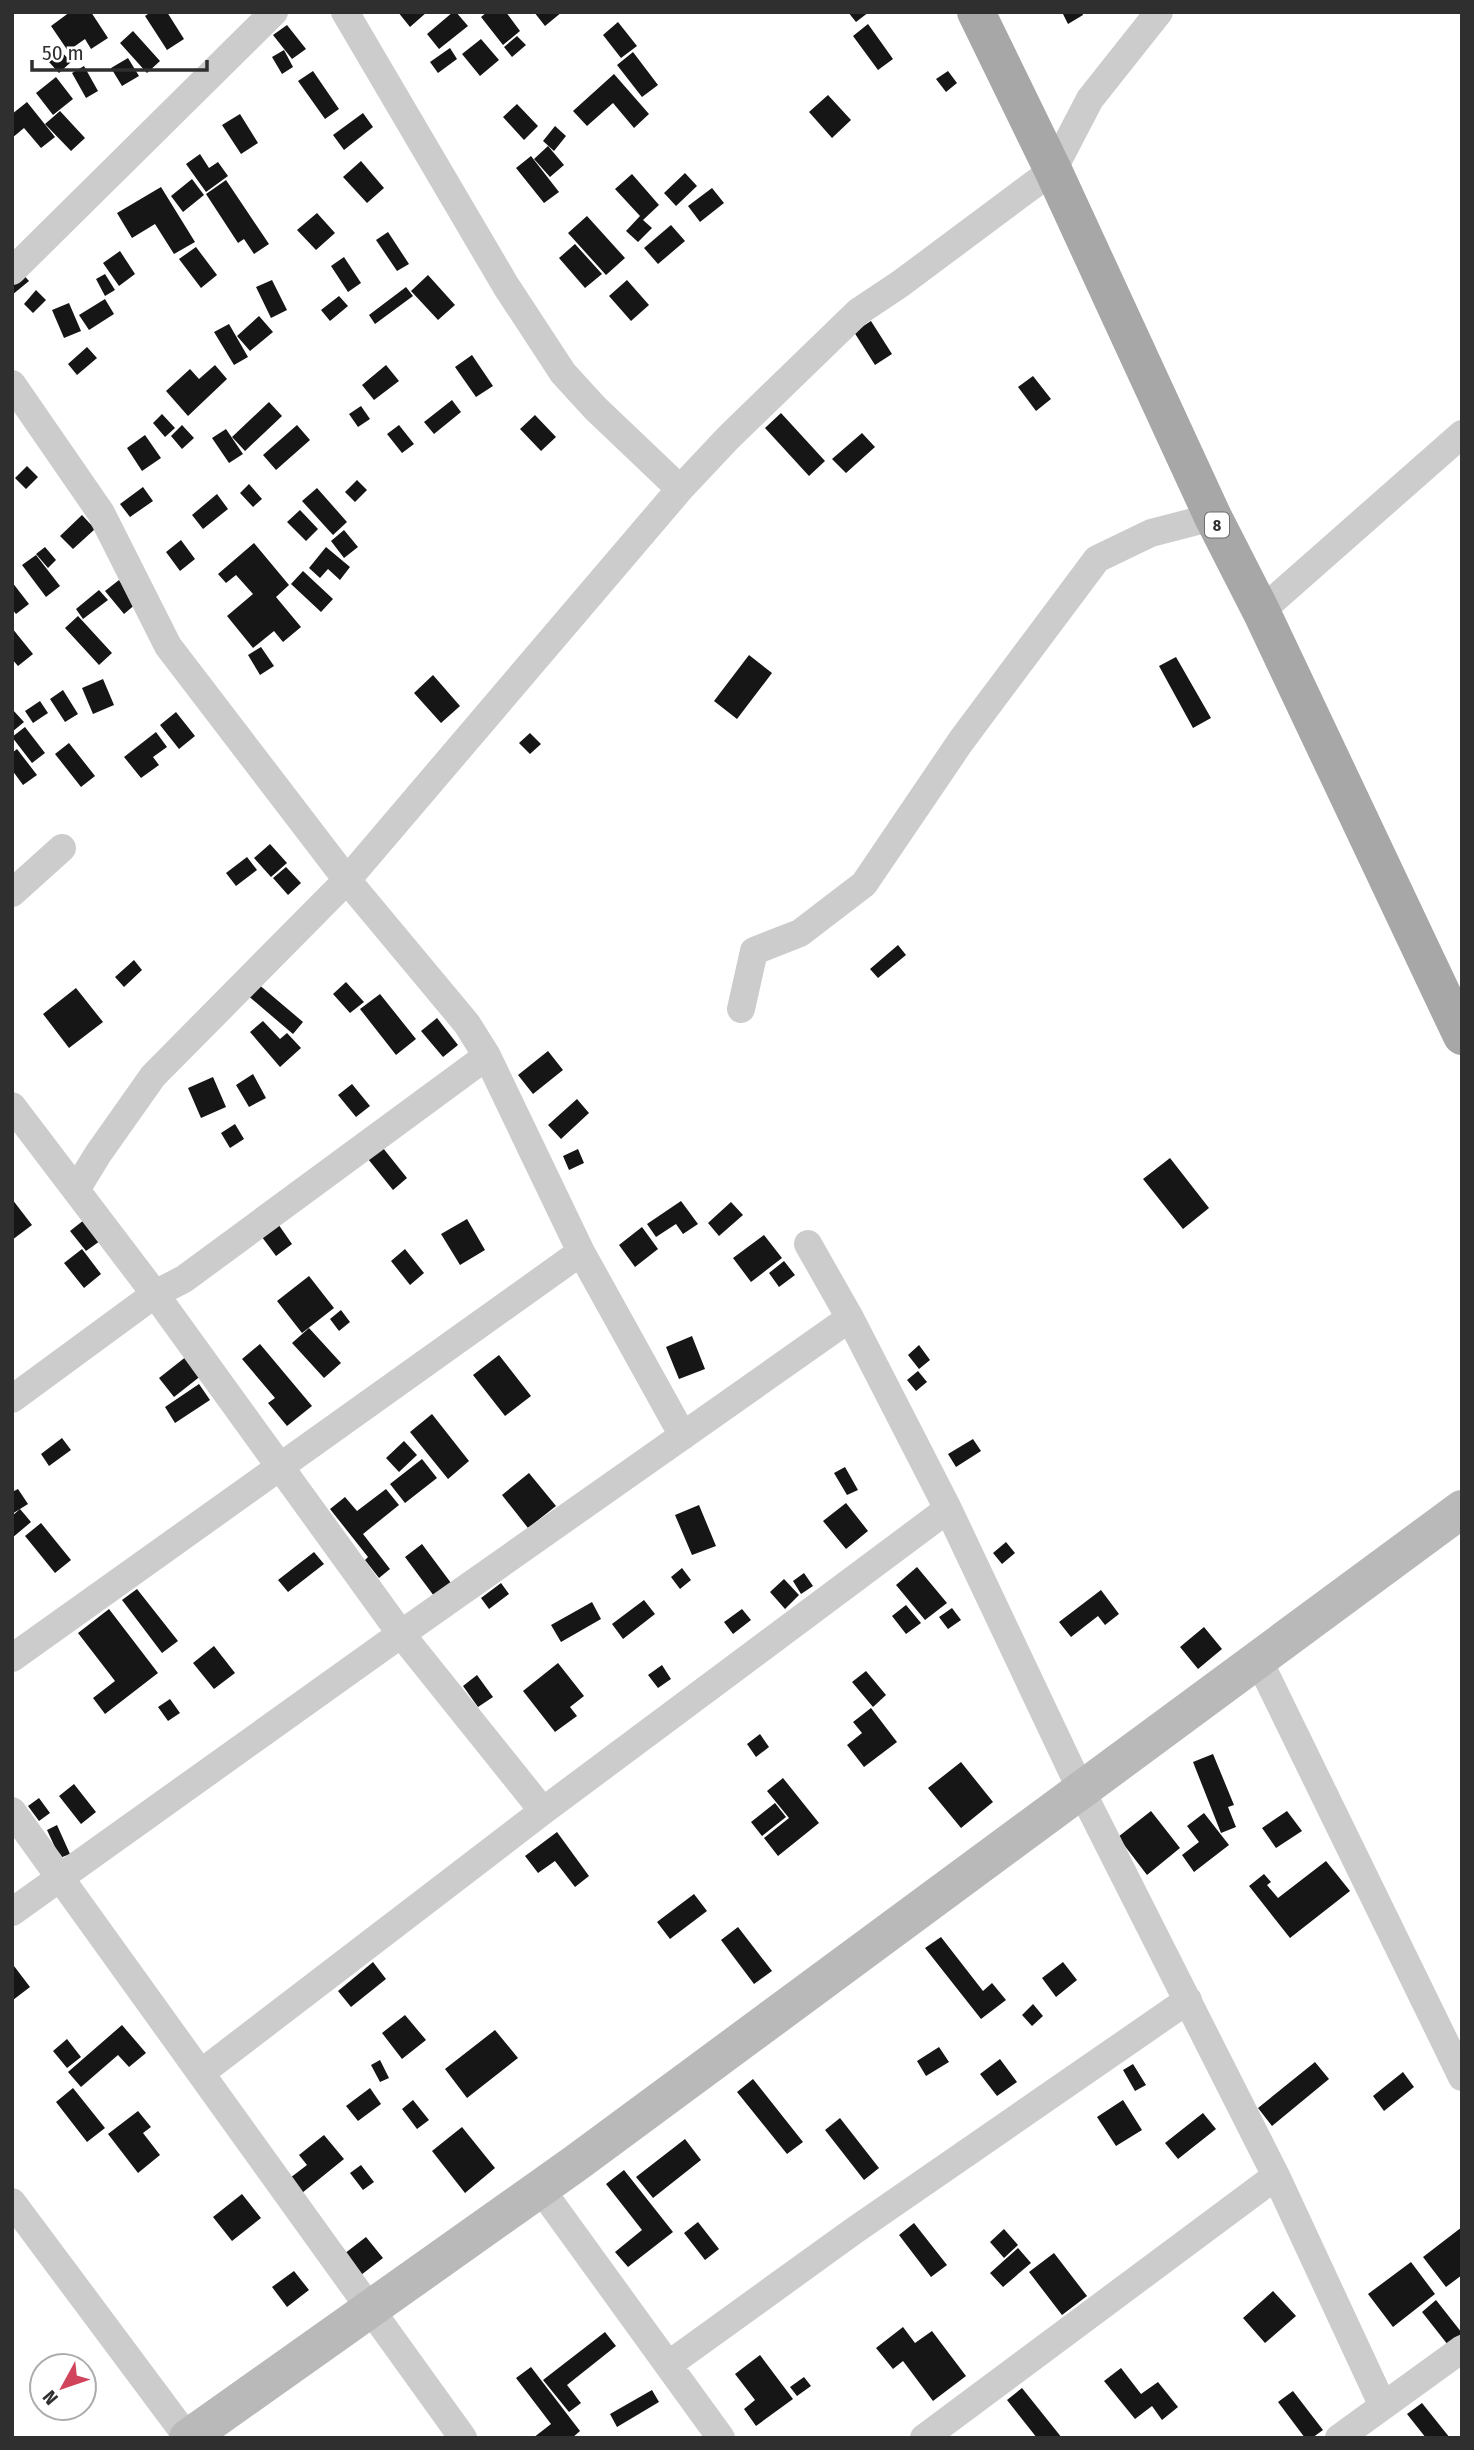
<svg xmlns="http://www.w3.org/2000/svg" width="1474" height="2450" font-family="'Fira Sans Condensed',sans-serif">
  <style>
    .building { fill: #161616 }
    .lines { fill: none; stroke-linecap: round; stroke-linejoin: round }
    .street { stroke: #ccc; stroke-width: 28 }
    .secondary { stroke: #b9b9b9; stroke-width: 38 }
    .primary { stroke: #a7a7a7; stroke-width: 38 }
    .labels { text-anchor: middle; stroke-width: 7; stroke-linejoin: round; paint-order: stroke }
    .shield { fill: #fff; stroke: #6d6d6d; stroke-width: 2 }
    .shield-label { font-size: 16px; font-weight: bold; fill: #2f2f2f }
  </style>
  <rect width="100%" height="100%" fill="#fff"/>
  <path class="building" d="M 70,12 L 91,12 L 108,38 L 91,49 L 85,39 L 68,51 L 51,26 Z
    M 151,12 L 167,12 L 184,39 L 167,50 L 145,16 Z
    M 398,12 L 427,12 L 410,27 Z
    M 453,12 L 456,12 L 468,26 L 439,49 L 427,34 Z
    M 487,12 L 506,12 L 520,31 L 503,45 L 481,17 Z
    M 534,12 L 562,12 L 545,26 Z
    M 848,12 L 869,12 L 856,22 Z
    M 1062,12 L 1082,12 L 1083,15 L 1068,24 Z
    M 618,22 L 637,46 L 621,58 L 603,35 Z
    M 868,24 L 893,59 L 878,70 L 853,36 Z
    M 287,25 L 306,49 L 292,59 L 273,35 Z
    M 133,31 L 160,61 L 147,73 L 120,43 Z
    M 517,36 L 526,45 L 512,57 L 504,47 Z
    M 481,39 L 499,60 L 480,76 L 462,54 Z
    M 450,48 L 457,59 L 438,73 L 430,62 Z
    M 284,50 L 293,67 L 282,74 L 272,57 Z
    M 61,51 L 71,62 L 59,73 L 49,62 Z
    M 633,52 L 658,85 L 642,97 L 617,65 Z
    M 128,58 L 139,76 L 122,86 L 111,68 Z
    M 84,66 L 98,91 L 86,98 L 72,73 Z
    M 313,71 L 339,109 L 325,119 L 298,81 Z
    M 948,71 L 957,83 L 946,92 L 936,79 Z
    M 614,74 L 649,114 L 634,128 L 613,103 L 587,126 L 573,111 Z
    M 56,77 L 73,99 L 53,115 L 36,93 Z
    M 828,95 L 851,120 L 832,138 L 809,112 Z
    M 27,102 L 55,137 L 41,148 L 24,128 L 12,138 L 12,114 Z
    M 517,104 L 538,126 L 524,140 L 503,117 Z
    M 60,111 L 85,138 L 71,151 L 45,124 Z
    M 363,113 L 373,127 L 344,150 L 333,135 Z
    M 240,114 L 258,143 L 241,154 L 222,125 Z
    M 555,126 L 566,136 L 554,151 L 543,141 Z
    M 548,146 L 564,165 L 550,177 L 534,159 Z
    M 200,154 L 209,168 L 218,162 L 228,176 L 206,192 L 186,164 Z
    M 531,156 L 559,192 L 544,203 L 516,168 Z
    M 361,161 L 384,188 L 367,203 L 343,177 Z
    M 685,173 L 697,186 L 676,206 L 664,193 Z
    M 632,174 L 659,205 L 643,220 L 652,228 L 638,242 L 626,231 L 640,216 L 615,189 Z
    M 192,179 L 204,195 L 183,212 L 171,196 Z
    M 226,180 L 269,244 L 254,254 L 244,239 L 238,243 L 206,194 Z
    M 161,187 L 195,242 L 174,254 L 155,224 L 132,238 L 117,213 Z
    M 712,188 L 724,203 L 700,222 L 688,206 Z
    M 317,213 L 335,233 L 316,250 L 297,230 Z
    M 587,216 L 625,258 L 606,275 L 568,233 Z
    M 671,225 L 685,241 L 658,264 L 644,248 Z
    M 388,232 L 409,264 L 397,271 L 376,240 Z
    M 575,244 L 602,274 L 585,288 L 559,258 Z
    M 196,247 L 217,275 L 201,288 L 179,259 Z
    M 120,251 L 135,274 L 119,286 L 103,263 Z
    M 344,257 L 361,283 L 348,292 L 331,266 Z
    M 20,271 L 29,281 L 12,295 L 12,278 Z
    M 105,274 L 115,290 L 105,296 L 96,279 Z
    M 428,275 L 455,305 L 438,320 L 411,291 Z
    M 272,280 L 287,310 L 271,318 L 256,287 Z
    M 627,280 L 649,305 L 631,321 L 609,296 Z
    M 406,287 L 413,296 L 375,324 L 369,315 Z
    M 36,290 L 46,300 L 33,313 L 24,304 Z
    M 339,296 L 348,306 L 330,321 L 321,310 Z
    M 105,299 L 114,314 L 89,330 L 79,315 Z
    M 69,303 L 81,331 L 64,338 L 52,310 Z
    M 259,316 L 273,332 L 250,351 L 237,336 Z
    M 871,321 L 892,354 L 875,365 L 854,332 Z
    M 229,324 L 248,357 L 234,365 L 214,332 Z
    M 87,347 L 97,358 L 77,375 L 68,364 Z
    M 472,355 L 493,386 L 476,397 L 455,367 Z
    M 215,365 L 227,379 L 188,416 L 166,391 L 190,369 L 199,379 Z
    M 386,365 L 399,381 L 374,400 L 362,385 Z
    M 1033,376 L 1051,399 L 1036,411 L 1018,387 Z
    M 452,400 L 461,412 L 434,434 L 424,422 Z
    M 269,402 L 282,416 L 245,451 L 232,437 Z
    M 361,406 L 370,419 L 358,427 L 349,414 Z
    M 781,413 L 825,461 L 809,476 L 765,428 Z
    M 162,414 L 175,428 L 165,437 L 153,423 Z
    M 535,415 L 556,437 L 541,451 L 520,429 Z
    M 182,425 L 194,438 L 182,449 L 171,436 Z
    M 297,425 L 310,440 L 276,470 L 263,455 Z
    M 399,425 L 414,444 L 402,453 L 387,434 Z
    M 226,429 L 243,454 L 229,463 L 212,438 Z
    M 862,433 L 875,447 L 846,473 L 832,459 Z
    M 145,435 L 161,458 L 142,471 L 127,448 Z
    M 27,466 L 38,477 L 26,489 L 15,478 Z
    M 357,480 L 367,490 L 355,502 L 345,492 Z
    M 249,484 L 262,499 L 253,507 L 240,493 Z
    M 143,487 L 153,501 L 130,517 L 120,504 Z
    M 317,488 L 347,522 L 333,535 L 302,501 Z
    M 217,494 L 228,509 L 203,529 L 192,515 Z
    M 300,510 L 318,529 L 306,541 L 287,522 Z
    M 82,515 L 95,529 L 73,549 L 60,536 Z
    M 344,530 L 358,547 L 344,558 L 331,541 Z
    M 181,540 L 195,559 L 180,571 L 166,552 Z
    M 254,543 L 289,585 L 276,597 L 301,627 L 283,642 L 274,631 L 253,648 L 227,616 L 253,594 L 236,575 L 226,583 L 218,574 Z
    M 45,547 L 56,560 L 48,568 L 36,554 Z
    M 326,547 L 350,567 L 340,580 L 328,569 L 320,578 L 309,568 Z
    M 36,555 L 60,586 L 46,597 L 22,565 Z
    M 303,571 L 333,599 L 321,612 L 291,584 Z
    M 119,580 L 137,603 L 124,614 L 105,591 Z
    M 12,582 L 29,604 L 16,614 L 12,609 Z
    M 99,590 L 108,600 L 83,619 L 76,609 Z
    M 78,616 L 112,653 L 99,665 L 65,628 Z
    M 12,628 L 33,654 L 18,666 L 12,659 Z
    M 261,647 L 274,666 L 260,675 L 248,655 Z
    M 749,655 L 772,673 L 737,719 L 714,701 Z
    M 1176,657 L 1211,718 L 1193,728 L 1159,666 Z
    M 433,675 L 460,706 L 441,723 L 414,693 Z
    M 103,679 L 114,705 L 93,714 L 82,688 Z
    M 63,690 L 78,714 L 65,722 L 50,699 Z
    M 40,701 L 48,713 L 33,723 L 25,711 Z
    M 12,709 L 24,722 L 12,732 Z
    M 176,712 L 195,736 L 179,749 L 160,725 Z
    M 25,727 L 45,753 L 32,763 L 12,737 Z
    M 156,732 L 167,747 L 153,757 L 159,765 L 141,778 L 124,757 Z
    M 530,733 L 541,744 L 530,754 L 519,743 Z
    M 69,743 L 95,776 L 81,787 L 55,754 Z
    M 17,749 L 37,775 L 23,785 L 12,770 L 12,753 Z
    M 270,844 L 287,863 L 271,877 L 254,858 Z
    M 247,857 L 257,870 L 236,886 L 226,873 Z
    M 286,867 L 301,883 L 288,895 L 273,878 Z
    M 898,945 L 906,955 L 878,978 L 870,969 Z
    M 134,960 L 142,970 L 124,987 L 115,977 Z
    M 346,982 L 364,1002 L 350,1013 L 333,994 Z
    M 257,983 L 303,1022 L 293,1034 L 246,994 Z
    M 76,988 L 103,1022 L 69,1048 L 43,1014 Z
    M 380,994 L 416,1039 L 396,1055 L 360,1009 Z
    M 437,1018 L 458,1045 L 443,1057 L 421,1031 Z
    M 263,1021 L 280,1039 L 287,1033 L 301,1048 L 280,1067 L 250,1032 Z
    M 548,1051 L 563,1070 L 533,1094 L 518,1075 Z
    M 253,1074 L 266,1098 L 249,1107 L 236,1085 Z
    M 213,1077 L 226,1107 L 201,1118 L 188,1088 Z
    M 352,1084 L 370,1106 L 356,1117 L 338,1095 Z
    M 577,1099 L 589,1113 L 561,1139 L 548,1125 Z
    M 235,1124 L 244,1139 L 230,1148 L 221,1133 Z
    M 379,1143 L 407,1178 L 393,1190 L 364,1154 Z
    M 578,1149 L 584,1163 L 569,1170 L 563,1156 Z
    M 1170,1158 L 1209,1208 L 1183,1229 L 1143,1179 Z
    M 12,1199 L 32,1225 L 12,1240 Z
    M 681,1201 L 698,1224 L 683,1234 L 676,1224 L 656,1237 L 647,1224 Z
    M 731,1202 L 743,1215 L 719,1236 L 708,1223 Z
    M 467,1219 L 485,1250 L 460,1265 L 441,1234 Z
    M 84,1220 L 100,1241 L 86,1251 L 70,1231 Z
    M 276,1221 L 292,1244 L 276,1256 L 259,1233 Z
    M 642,1227 L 658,1249 L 635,1267 L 619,1245 Z
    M 764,1235 L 782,1258 L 751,1282 L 733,1258 Z
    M 82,1249 L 101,1274 L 84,1288 L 64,1263 Z
    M 405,1249 L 424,1273 L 410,1285 L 391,1261 Z
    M 784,1261 L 795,1275 L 779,1287 L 769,1273 Z
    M 309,1276 L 334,1308 L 302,1333 L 277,1301 Z
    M 341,1310 L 350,1322 L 339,1331 L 330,1319 Z
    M 309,1328 L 341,1363 L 324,1378 L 292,1343 Z
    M 692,1336 L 705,1369 L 679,1379 L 666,1347 Z
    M 260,1344 L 312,1406 L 287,1426 L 268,1403 L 275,1398 L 242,1359 Z
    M 919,1345 L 930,1360 L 919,1369 L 908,1355 Z
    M 192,1352 L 207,1371 L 174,1397 L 159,1378 Z
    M 499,1355 L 531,1396 L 505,1416 L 473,1375 Z
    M 918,1371 L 927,1382 L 916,1391 L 907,1380 Z
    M 199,1384 L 210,1400 L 175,1423 L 165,1407 Z
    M 432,1414 L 469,1461 L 448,1479 L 410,1432 Z
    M 62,1438 L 71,1450 L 49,1466 L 41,1454 Z
    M 973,1439 L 981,1451 L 956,1467 L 948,1454 Z
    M 404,1441 L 417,1455 L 399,1472 L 386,1458 Z
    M 422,1459 L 437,1478 L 405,1503 L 390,1484 Z
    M 845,1467 L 858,1490 L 847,1495 L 834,1473 Z
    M 529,1473 L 556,1506 L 528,1528 L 502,1495 Z
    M 18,1489 L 28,1504 L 12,1514 L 12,1492 Z
    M 386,1489 L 399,1505 L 363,1534 L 390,1569 L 379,1578 L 365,1560 L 368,1557 L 330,1509 L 345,1497 L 357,1511 Z
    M 846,1503 L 868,1531 L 846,1549 L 823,1521 Z
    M 699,1505 L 716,1546 L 692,1555 L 675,1515 Z
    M 20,1509 L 31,1522 L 12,1538 L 12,1516 Z
    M 41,1523 L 71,1560 L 55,1573 L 25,1536 Z
    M 1006,1542 L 1015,1553 L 1002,1564 L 993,1553 Z
    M 422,1544 L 451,1583 L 434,1596 L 405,1557 Z
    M 314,1552 L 324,1564 L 288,1592 L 278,1580 Z
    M 917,1567 L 947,1603 L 925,1620 L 896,1585 Z
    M 682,1568 L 691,1580 L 680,1589 L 671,1577 Z
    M 804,1573 L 813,1586 L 801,1594 L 793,1581 Z
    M 784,1579 L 799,1595 L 785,1609 L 770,1592 Z
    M 501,1583 L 509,1594 L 489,1609 L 481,1598 Z
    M 137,1589 L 178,1641 L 162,1653 L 122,1600 Z
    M 1101,1590 L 1119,1614 L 1105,1625 L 1098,1616 L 1071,1637 L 1059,1622 Z
    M 644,1600 L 655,1614 L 623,1639 L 612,1624 Z
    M 592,1602 L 601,1619 L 561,1642 L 551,1625 Z
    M 906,1605 L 921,1623 L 906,1634 L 892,1616 Z
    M 952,1608 L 961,1620 L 948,1629 L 939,1617 Z
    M 109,1609 L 158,1673 L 105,1714 L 93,1698 L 115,1681 L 78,1633 Z
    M 742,1609 L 751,1620 L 733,1634 L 724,1622 Z
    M 1204,1627 L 1222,1649 L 1198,1669 L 1180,1647 Z
    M 214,1646 L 235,1673 L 214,1689 L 193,1663 Z
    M 558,1663 L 584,1696 L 570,1707 L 577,1716 L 555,1732 L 523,1691 Z
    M 662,1665 L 671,1679 L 658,1688 L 648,1675 Z
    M 866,1671 L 886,1695 L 873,1707 L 852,1682 Z
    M 477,1675 L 493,1697 L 478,1707 L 463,1686 Z
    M 170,1699 L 180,1713 L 168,1721 L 158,1707 Z
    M 871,1708 L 897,1742 L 864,1767 L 847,1745 L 862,1733 L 853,1722 Z
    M 760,1734 L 769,1747 L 756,1757 L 747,1744 Z
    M 1213,1754 L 1234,1805 L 1228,1807 L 1236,1827 L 1221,1833 L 1193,1762 Z
    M 961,1762 L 993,1802 L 961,1828 L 928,1788 Z
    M 783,1778 L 819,1823 L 778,1856 L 764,1838 L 789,1818 L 767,1791 Z
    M 74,1784 L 96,1812 L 81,1824 L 59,1796 Z
    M 39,1798 L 50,1813 L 39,1821 L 28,1806 Z
    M 775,1803 L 786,1817 L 762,1836 L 751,1822 Z
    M 1151,1811 L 1180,1848 L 1147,1875 L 1118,1837 Z
    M 1287,1811 L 1302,1831 L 1276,1848 L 1262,1828 Z
    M 1204,1813 L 1229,1845 L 1194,1872 L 1182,1855 L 1199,1842 L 1187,1826 Z
    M 57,1825 L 70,1854 L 60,1858 L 47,1830 Z
    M 557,1832 L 589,1876 L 575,1887 L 555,1861 L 538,1873 L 525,1856 Z
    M 1326,1861 L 1350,1891 L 1290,1938 L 1249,1886 L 1264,1874 L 1271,1882 L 1267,1885 L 1278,1898 Z
    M 694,1894 L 707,1911 L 670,1939 L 657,1922 Z
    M 738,1927 L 772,1971 L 754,1984 L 721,1940 Z
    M 941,1937 L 983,1991 L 992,1983 L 1006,2000 L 981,2019 L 925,1948 Z
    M 373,1962 L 386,1979 L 351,2007 L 338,1991 Z
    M 1063,1962 L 1077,1980 L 1056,1997 L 1042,1978 Z
    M 14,1966 L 30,1987 L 13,2000 L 12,1968 Z
    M 1033,2004 L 1043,2016 L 1032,2026 L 1022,2015 Z
    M 405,2015 L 426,2040 L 402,2059 L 382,2033 Z
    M 122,2025 L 146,2053 L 129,2067 L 118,2055 L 81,2087 L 68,2072 Z
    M 495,2030 L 518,2058 L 467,2098 L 445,2069 Z
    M 67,2039 L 81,2057 L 67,2068 L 53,2051 Z
    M 939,2047 L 949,2062 L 926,2076 L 917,2061 Z
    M 1000,2059 L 1017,2082 L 997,2096 L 980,2074 Z
    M 380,2060 L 389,2078 L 380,2082 L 371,2065 Z
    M 1315,2062 L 1329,2079 L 1272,2126 L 1258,2108 Z
    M 1133,2064 L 1146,2085 L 1135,2091 L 1123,2070 Z
    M 1403,2072 L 1414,2087 L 1384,2111 L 1373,2096 Z
    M 753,2079 L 803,2142 L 787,2154 L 737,2092 Z
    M 73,2088 L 105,2128 L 87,2142 L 56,2102 Z
    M 370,2088 L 381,2104 L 358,2121 L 346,2106 Z
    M 413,2100 L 429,2120 L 417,2129 L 402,2109 Z
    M 1123,2100 L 1142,2130 L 1116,2146 L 1097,2117 Z
    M 138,2111 L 151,2127 L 143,2133 L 160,2155 L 138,2173 L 108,2134 Z
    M 1203,2113 L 1216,2129 L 1178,2159 L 1165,2143 Z
    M 840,2118 L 879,2168 L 864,2180 L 825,2130 Z
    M 462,2127 L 495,2168 L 465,2193 L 432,2151 Z
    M 324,2135 L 344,2159 L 302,2193 L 290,2178 L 307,2165 L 299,2155 Z
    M 685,2139 L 701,2160 L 653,2198 L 636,2177 Z
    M 361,2165 L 374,2182 L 363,2190 L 350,2173 Z
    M 624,2170 L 673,2232 L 628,2267 L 615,2252 L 642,2230 L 606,2184 Z
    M 242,2194 L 261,2218 L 232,2241 L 213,2217 Z
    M 698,2222 L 719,2249 L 705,2260 L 684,2233 Z
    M 914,2223 L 947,2265 L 931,2277 L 899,2235 Z
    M 1462,2227 L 1462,2275 L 1446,2287 L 1423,2257 Z
    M 1004,2229 L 1018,2245 L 1004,2258 L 990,2242 Z
    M 366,2237 L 383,2258 L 361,2275 L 344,2254 Z
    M 1018,2248 L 1031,2263 L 1003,2287 L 990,2273 Z
    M 1054,2253 L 1087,2296 L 1062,2315 L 1029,2272 Z
    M 1411,2262 L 1435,2294 L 1393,2327 L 1368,2294 Z
    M 294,2271 L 309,2290 L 287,2307 L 272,2287 Z
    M 1273,2291 L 1296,2316 L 1265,2343 L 1243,2318 Z
    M 1436,2300 L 1462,2333 L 1448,2345 L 1422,2312 Z
    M 903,2327 L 915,2343 L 932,2331 L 966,2376 L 933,2401 L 903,2361 L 893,2369 L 876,2348 Z
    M 605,2332 L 616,2346 L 567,2385 L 581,2403 L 569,2412 L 543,2380 Z
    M 760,2355 L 793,2399 L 756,2426 L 744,2409 L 755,2400 L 735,2374 Z
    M 531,2367 L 580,2431 L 572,2438 L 533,2438 L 551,2424 L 516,2378 Z
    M 1121,2368 L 1141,2394 L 1158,2382 L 1178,2407 L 1162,2420 L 1152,2406 L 1135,2419 L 1104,2381 Z
    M 804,2377 L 811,2386 L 797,2396 L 790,2387 Z
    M 1022,2388 L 1062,2438 L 1037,2438 L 1007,2400 Z
    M 652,2390 L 659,2402 L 617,2427 L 610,2414 Z
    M 1293,2391 L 1323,2430 L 1312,2438 L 1305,2438 L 1278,2402 Z
    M 1422,2403 L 1450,2438 L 1426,2438 L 1407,2414 Z"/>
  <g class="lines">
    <path class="street" d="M 345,12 L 506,286 L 563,373 L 595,408 L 680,489
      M 12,271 L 274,12
      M 12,384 L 101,513 L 168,646 L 347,880 L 467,1024 L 487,1056 L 581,1252 L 683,1436
      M 1261,611 L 1462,434
      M 12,893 L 62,848
      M 741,1009 L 754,951 L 800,933 L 864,884 L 961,741 L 1097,559 L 1151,533 L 1213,517
      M 12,1106 L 155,1294 L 401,1634 L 543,1811
      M 76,1190 L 98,1154 L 153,1076 L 347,880 L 680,489 L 728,438 L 858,312 L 900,284 L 1053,170 L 1090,99 L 1159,12
      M 808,1244 L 850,1318 L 948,1509 L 1081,1790 L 1276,2176 L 1382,2404
      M 12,1399 L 155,1294 L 184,1279 L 487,1056
      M 12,1658 L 581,1252
      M 1258,1659 L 1462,2077
      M 12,1811 L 463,2438
      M 12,1912 L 401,1634 L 850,1318
      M 201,2073 L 543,1811 L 948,1509
      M 540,2188 L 721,2438
      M 12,2202 L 188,2438
      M 668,2365 L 855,2230 L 1188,2000
      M 924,2438 L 1276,2176
      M 1339,2438 L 1462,2349"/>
    <path class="secondary" d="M 188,2438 L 576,2163 L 1462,1509"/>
    <path class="primary" d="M 976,12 L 1053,170 L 1213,517 L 1261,611 L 1462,1036"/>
  </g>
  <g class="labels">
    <rect class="shield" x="1205" y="512.5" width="24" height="25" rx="5"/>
    <g class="shield-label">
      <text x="1217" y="531">8</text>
    </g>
  </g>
  <rect width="1474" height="2450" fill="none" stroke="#2f2f2f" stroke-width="28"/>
  <g transform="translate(63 2387) rotate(230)"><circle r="33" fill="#ffffff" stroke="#acacac" stroke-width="2"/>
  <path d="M0-5L12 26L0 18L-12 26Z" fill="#d1455c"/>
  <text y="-10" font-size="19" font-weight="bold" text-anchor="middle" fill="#2f2f2f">N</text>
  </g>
  <path d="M32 60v10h175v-10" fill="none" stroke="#2f2f2f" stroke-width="3.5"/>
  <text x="42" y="60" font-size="21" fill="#2f2f2f" stroke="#ffffff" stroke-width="5" paint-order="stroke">50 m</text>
</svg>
